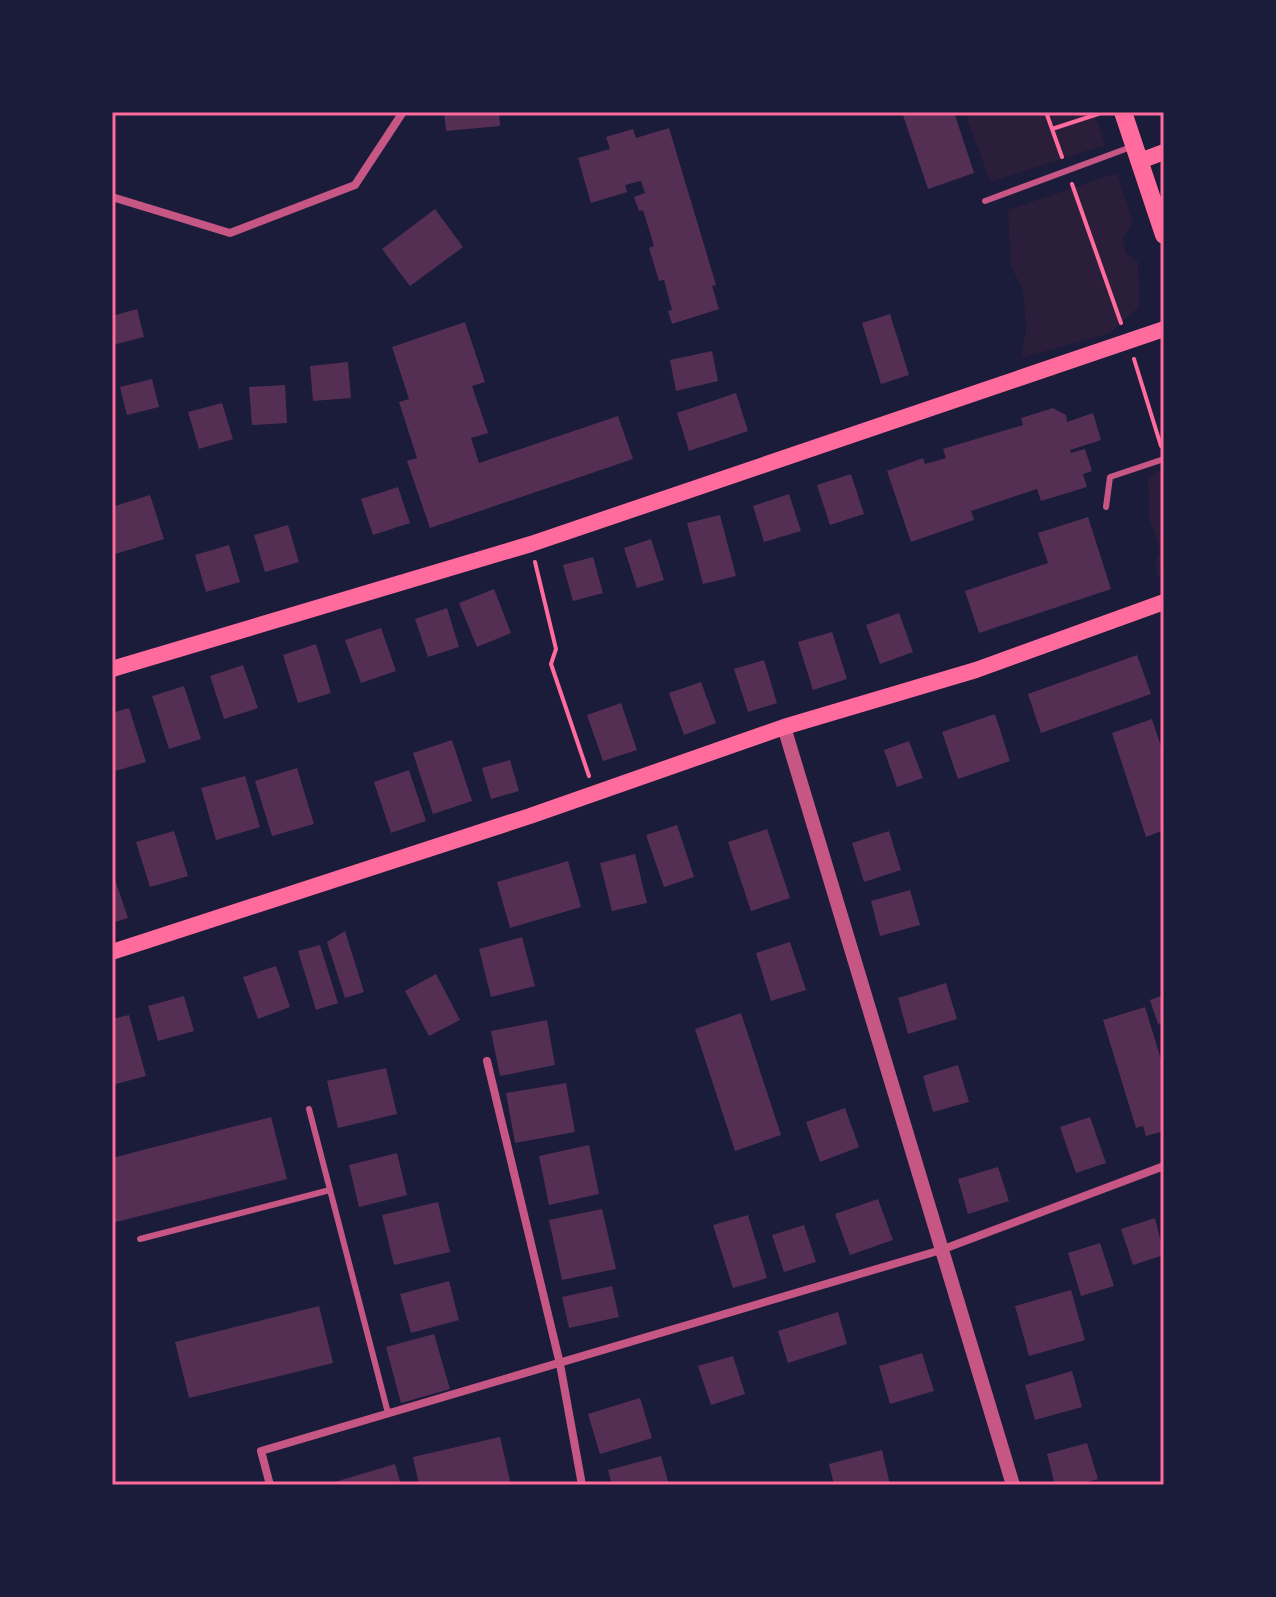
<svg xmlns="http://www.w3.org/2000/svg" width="1276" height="1597" font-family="Raleway,sans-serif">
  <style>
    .green { fill: #2a1e3b }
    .building { fill: #542f53 }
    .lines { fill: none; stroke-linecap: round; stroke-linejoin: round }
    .path { stroke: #ff6b9d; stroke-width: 4 }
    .service { stroke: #c65784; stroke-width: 6 }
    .minor { stroke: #c65784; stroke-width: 8 }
    .tertiary { stroke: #c65784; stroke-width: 14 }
    .secondary { stroke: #ff6b9d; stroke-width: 16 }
    .primary { stroke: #ff6b9d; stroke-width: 18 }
    .neatline { fill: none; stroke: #ff6b9d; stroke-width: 3 }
  </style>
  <rect width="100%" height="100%" fill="#1b1b3a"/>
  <path class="green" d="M 965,112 L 1094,112 L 1105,145 L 990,182 Z
    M 1117,173 L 1133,223 L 1123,239 L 1126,253 L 1138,262 L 1139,307 L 1110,333 L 1021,358 L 1026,330 L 1023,290 L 1011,267 L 1008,210 Z
    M 1164,468 L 1164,573 L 1157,576 L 1156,562 L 1160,550 L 1149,517 L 1148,478 Z"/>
  <path class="building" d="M 444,112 L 499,112 L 500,126 L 446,131 Z
    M 902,112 L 954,112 L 974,173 L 928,189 Z
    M 669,128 L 716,285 L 712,286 L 719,309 L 672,324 L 668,311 L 672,310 L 664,280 L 659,281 L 649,248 L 654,246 L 643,210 L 639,211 L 634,197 L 645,193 L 641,181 L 625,185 L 627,192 L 591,203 L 578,158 L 610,149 L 606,137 L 633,129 L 636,138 Z
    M 435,209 L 463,247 L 410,286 L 382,249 Z
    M 137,309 L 144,337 L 113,345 L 112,316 Z
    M 890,314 L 909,375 L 881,384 L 862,323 Z
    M 465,322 L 485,382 L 472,386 L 488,433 L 471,438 L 479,463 L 618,416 L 633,459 L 430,528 L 407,461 L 417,458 L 399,402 L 409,399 L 392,347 Z
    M 712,351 L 718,381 L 676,391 L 670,360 Z
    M 348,362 L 351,398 L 313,401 L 310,366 Z
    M 152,379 L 159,407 L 127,415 L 120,387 Z
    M 285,385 L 287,423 L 252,425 L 249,387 Z
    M 736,393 L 748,431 L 689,451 L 677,413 Z
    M 222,403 L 233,439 L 199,449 L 188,412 Z
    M 1053,408 L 1066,415 L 1067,422 L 1093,413 L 1101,440 L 1070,450 L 1071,453 L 1085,449 L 1092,471 L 1083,474 L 1087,487 L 1041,501 L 1037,489 L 971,511 L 974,520 L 911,542 L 887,471 L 923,458 L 925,464 L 946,458 L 943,449 L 1023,425 L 1021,418 Z
    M 851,474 L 864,514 L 830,525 L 817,485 Z
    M 398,487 L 410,523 L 373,535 L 361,499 Z
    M 789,494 L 801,531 L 764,542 L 753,506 Z
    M 150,495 L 164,539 L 112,555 L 112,507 Z
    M 720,515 L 736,576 L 703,584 L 687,523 Z
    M 1088,517 L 1111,589 L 979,633 L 965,591 L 1048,563 L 1038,533 Z
    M 288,525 L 299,562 L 265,572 L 254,535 Z
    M 651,539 L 664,580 L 637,588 L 624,548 Z
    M 229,545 L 240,582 L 206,592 L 195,555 Z
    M 593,557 L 603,593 L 573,601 L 563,565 Z
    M 494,589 L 511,633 L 477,647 L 459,603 Z
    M 447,608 L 459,647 L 428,657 L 415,619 Z
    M 899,613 L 913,652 L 880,664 L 866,625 Z
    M 381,628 L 396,671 L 361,683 L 345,640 Z
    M 832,632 L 847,679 L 813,690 L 798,642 Z
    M 316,644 L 331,693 L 298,703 L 283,655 Z
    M 1137,655 L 1151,694 L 1041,733 L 1028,694 Z
    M 764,660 L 777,703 L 748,712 L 734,669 Z
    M 243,665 L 258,708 L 224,719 L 210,676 Z
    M 701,682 L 716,723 L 684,735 L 669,693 Z
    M 184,686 L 201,739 L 169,749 L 152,696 Z
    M 621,703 L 637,750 L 603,761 L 587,715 Z
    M 129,708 L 146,762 L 112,772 L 112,713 Z
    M 995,714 L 1010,761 L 958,779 L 942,732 Z
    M 1152,719 L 1164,756 L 1164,830 L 1146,837 L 1112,733 Z
    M 452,740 L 472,801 L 433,814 L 413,753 Z
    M 909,741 L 923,778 L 897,787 L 884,750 Z
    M 510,760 L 519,791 L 491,799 L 482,768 Z
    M 297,768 L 314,824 L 272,836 L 255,781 Z
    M 409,770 L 426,821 L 391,833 L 374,782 Z
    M 245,776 L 260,827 L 216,840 L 201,788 Z
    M 677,825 L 694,877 L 664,887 L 646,835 Z
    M 767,829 L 790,898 L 751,911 L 728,842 Z
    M 174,831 L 188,876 L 150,887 L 136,842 Z
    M 889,831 L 901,870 L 864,882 L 852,843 Z
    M 635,854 L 647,903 L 612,911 L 600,863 Z
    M 568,861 L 581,907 L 510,928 L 497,882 Z
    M 112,871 L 128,918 L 112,923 Z
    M 910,890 L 920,925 L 880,936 L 871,901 Z
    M 345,931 L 364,992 L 345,998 L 327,942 Z
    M 522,937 L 535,986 L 491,997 L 479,949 Z
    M 790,942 L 806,990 L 771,1001 L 756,953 Z
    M 320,945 L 338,1003 L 316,1010 L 298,951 Z
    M 276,966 L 290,1007 L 258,1019 L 243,977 Z
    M 436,974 L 460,1020 L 429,1036 L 405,991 Z
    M 946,983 L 957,1019 L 908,1034 L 898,998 Z
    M 1164,995 L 1164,1022 L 1158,1024 L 1150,1000 Z
    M 184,996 L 194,1031 L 158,1041 L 148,1006 Z
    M 1145,1007 L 1164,1069 L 1164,1131 L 1146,1136 L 1143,1126 L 1136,1128 L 1103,1020 Z
    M 741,1013 L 781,1135 L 735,1151 L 695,1029 Z
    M 129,1015 L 146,1076 L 112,1085 L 112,1019 Z
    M 547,1020 L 555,1065 L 500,1076 L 491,1031 Z
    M 958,1065 L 969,1102 L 933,1112 L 923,1076 Z
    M 386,1068 L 397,1114 L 338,1128 L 327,1081 Z
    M 566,1083 L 575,1132 L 515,1143 L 506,1093 Z
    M 845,1108 L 859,1147 L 820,1162 L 806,1122 Z
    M 271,1117 L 287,1179 L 112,1223 L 112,1158 Z
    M 1090,1117 L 1106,1163 L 1076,1173 L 1060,1127 Z
    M 589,1145 L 599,1194 L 549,1205 L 539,1156 Z
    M 397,1153 L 407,1195 L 359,1207 L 349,1165 Z
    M 998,1167 L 1009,1201 L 968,1214 L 958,1179 Z
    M 878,1199 L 893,1240 L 850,1255 L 835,1214 Z
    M 438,1202 L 450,1252 L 394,1265 L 382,1215 Z
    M 602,1209 L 616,1269 L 562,1280 L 549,1220 Z
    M 748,1215 L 767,1278 L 733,1288 L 713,1225 Z
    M 1155,1218 L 1164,1255 L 1133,1265 L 1121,1229 Z
    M 804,1225 L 816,1262 L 784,1272 L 772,1235 Z
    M 1100,1243 L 1114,1286 L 1081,1296 L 1068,1253 Z
    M 449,1281 L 459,1320 L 411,1333 L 400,1294 Z
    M 612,1286 L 619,1317 L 569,1328 L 562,1297 Z
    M 1071,1290 L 1085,1340 L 1029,1356 L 1015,1306 Z
    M 319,1306 L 333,1363 L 189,1398 L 175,1342 Z
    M 838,1312 L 847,1344 L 788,1363 L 778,1331 Z
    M 434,1334 L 450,1389 L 401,1403 L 386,1347 Z
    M 922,1353 L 934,1391 L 890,1404 L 879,1366 Z
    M 733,1356 L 745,1394 L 711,1405 L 698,1366 Z
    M 1072,1371 L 1082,1407 L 1035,1420 L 1025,1385 Z
    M 640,1398 L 652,1438 L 600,1454 L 588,1414 Z
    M 500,1437 L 511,1485 L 419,1485 L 413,1457 Z
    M 1087,1443 L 1098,1479 L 1077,1485 L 1055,1485 L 1047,1454 Z
    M 882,1450 L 890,1485 L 834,1485 L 829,1464 Z
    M 661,1456 L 669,1485 L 612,1485 L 608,1470 Z
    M 395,1464 L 401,1485 L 328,1485 L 328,1484 Z"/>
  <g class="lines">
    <path class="path" d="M 1046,112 L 1062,157
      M 1052,129 L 1101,113
      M 1072,184 L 1121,323
      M 1134,359 L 1161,446
      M 535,562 L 556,649 L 551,664 L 589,776"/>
    <path class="service" d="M 985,201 L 1131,147
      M 1106,507 L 1110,477 L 1164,459
      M 309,1109 L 388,1413
      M 140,1239 L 330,1190"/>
    <path class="minor" d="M 112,197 L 230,233 L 355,185 L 403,112
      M 487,1061 L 560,1364 L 582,1485
      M 270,1485 L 261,1451 L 941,1250 L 1164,1166"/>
    <path class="tertiary" d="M 784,727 L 1013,1485"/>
    <path class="secondary" d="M 1140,161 L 1164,152
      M 112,669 L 531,544 L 1164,329
      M 112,952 L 530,816 L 784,727 L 976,670 L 1164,602"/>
    <path class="primary" d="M 1123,112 L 1164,235"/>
  </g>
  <rect width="1276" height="1597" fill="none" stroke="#1b1b3a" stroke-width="228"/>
  <rect x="114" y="114" width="1048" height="1369" class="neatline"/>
</svg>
